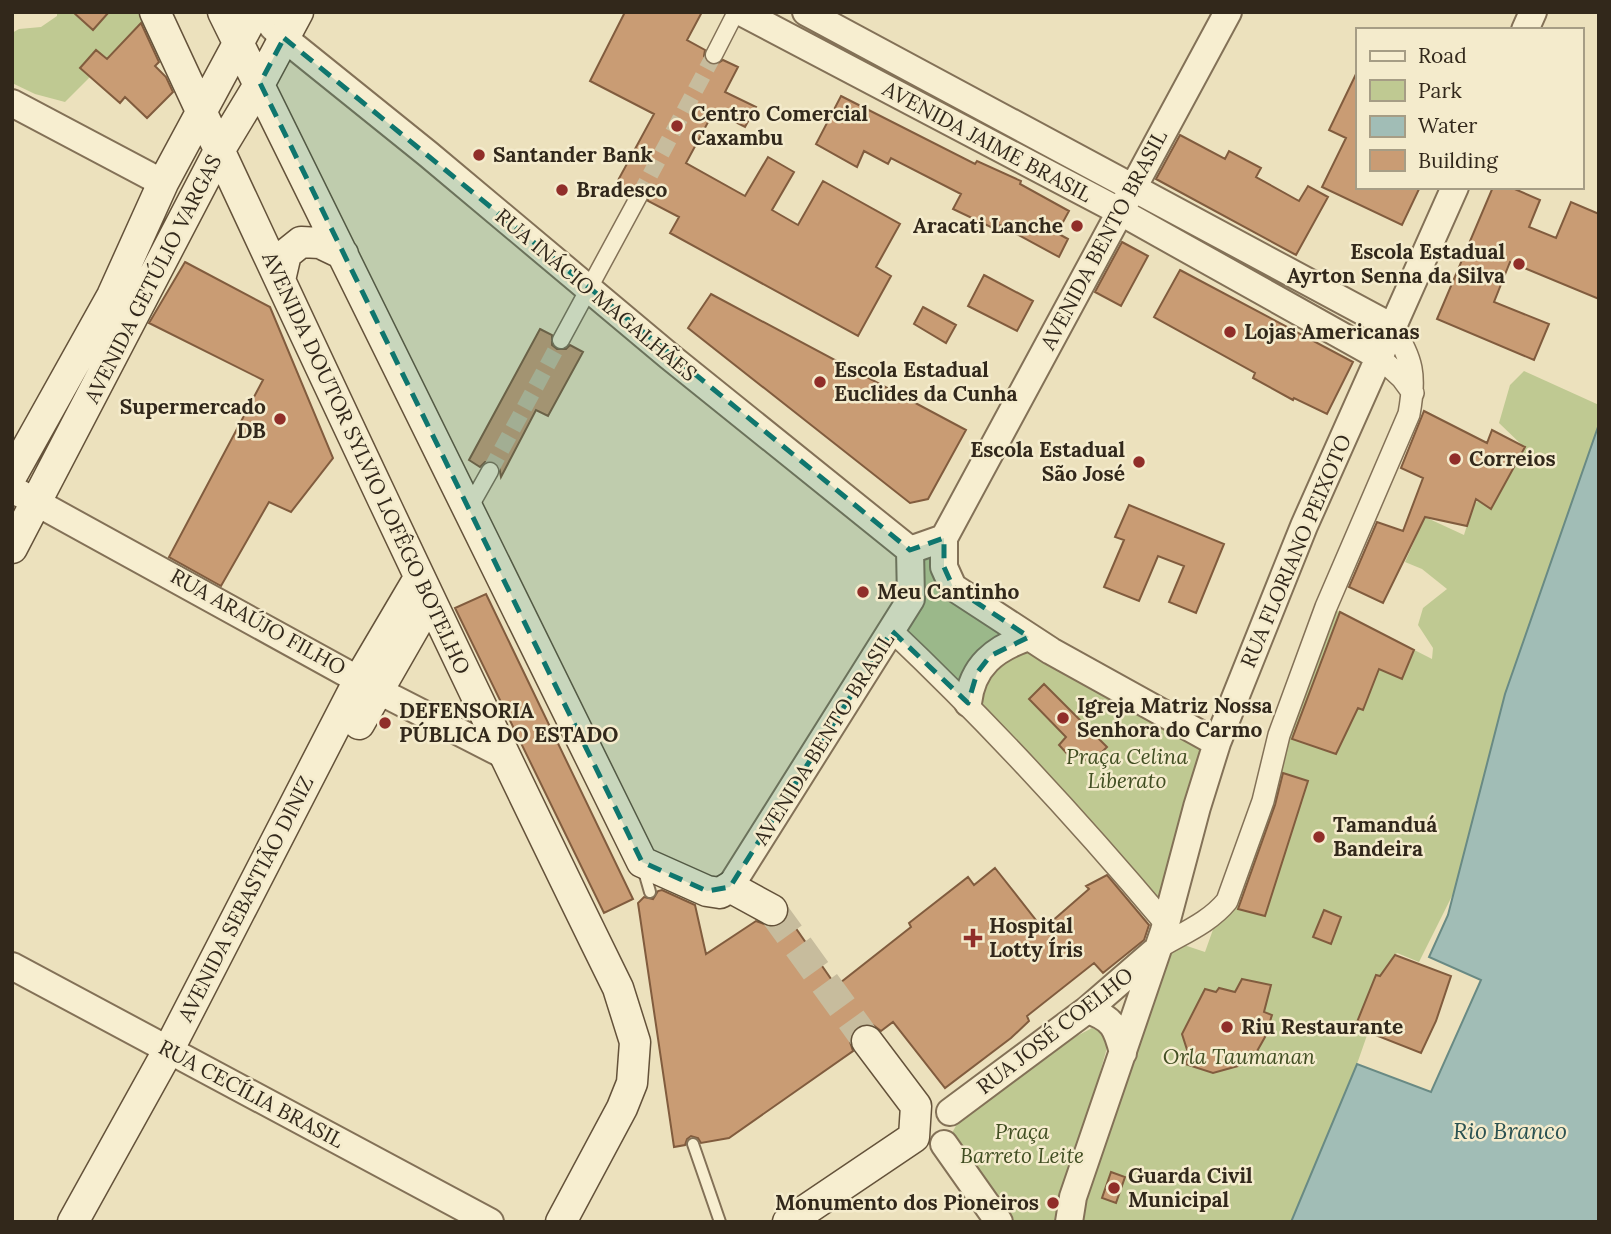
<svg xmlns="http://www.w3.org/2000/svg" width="1611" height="1234" font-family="Lora,serif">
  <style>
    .green { fill: #bfc992 }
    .water { fill: #a1bdb6; stroke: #698a84; stroke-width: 2 }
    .building { fill: #c99c74; stroke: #815c3e; stroke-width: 2 }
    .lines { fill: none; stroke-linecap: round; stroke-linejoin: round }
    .pedestrian-tunnel { stroke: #c7bc9d; stroke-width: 16; stroke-dasharray: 16 8; stroke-linecap: butt }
    .secondary-tunnel { stroke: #c7bc9d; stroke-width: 30; stroke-dasharray: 30 15; stroke-linecap: butt }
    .service-casing { stroke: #837157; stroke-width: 14 }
    .pedestrian-casing { stroke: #837157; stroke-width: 19 }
    .minor-casing { stroke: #837157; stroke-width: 24 }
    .tertiary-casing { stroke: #837157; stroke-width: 30 }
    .secondary-casing { stroke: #64523a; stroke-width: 33 }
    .service { stroke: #f7eed0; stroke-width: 10 }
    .pedestrian { stroke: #f7eed0; stroke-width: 16 }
    .minor { stroke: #f7eed0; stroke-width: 21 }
    .tertiary { stroke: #f7eed0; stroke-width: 26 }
    .secondary { stroke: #f7eed0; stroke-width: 30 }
    .marked { fill: #0f766e; fill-opacity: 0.2; stroke: #0f766e; stroke-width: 5; stroke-dasharray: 14 9; stroke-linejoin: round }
    .poi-dot { fill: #902e29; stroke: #f4ebcc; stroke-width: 2.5 }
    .labels { text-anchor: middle; stroke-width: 5; stroke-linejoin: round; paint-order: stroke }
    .poi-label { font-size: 21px; font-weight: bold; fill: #32281b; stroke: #f4ebcc; text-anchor: start }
    .street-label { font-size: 21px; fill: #32281b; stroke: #f4ebcc }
    .park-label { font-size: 21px; font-style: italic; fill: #414e22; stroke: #f4ebcc }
    .water-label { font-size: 23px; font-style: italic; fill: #2b5252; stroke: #f4ebcc }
  </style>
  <rect width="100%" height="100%" fill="#ece1bd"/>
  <path class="green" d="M 57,12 L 145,12 L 147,20 L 65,102 L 35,94 L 12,83 L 12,33 L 19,29 L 41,27 L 57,16 Z
    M 1524,371 L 1599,405 L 1599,472 L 1505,790 L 1419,962 L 1397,953 L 1395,955 L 1357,1064 L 1291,1222 L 1066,1222 L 1163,938 L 1205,952 L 1328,606 L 1432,659 L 1433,648 L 1418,625 L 1423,608 L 1447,589 L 1422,569 L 1405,562 L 1425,517 L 1464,535 L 1473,506 L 1525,448 L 1499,423 L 1510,385 Z
    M 901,536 L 940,562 L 949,578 L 1217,735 L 1158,902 L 881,624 L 901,592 Z
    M 1092,1028 L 1105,1032 L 1108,1044 L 1058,1222 L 1009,1222 L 954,1146 L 952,1133 L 959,1120 L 1075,1037 Z"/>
  <path class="water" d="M 1599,424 L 1599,1222 L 1291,1222 L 1357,1064 L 1431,1092 L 1481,980 L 1429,957 L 1448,915 L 1505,694 Z"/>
  <path class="building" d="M 73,12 L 109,12 L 93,30 Z
    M 625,12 L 702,12 L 687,40 L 705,50 L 704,56 L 709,64 L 715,65 L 723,60 L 738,67 L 725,92 L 756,107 L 745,127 L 714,111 L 686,163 L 745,196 L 768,157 L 794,172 L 772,210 L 798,225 L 823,181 L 900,224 L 876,267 L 891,276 L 858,336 L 670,233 L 679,217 L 648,201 L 648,191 L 643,187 L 634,187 L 630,191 L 616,184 L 654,114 L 590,81 Z
    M 141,23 L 159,62 L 155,66 L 166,77 L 173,92 L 147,118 L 125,97 L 120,103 L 80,68 L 96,50 L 107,59 Z
    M 1357,72 L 1357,187 L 1420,187 L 1402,225 L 1322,187 L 1346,138 L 1329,130 Z
    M 841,96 L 975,164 L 977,161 L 1021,181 L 1020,184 L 1069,211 L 1057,233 L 1068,239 L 1059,257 L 1000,225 L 997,230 L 953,209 L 961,194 L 891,158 L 888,164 L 864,151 L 857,167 L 816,144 Z
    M 1180,135 L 1225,159 L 1229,151 L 1261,168 L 1256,177 L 1299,201 L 1308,186 L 1328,197 L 1296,255 L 1156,179 Z
    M 1493,187 L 1510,187 L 1540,200 L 1529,227 L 1556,238 L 1571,202 L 1599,214 L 1599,299 L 1510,262 L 1494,302 L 1549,324 L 1534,360 L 1437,319 Z
    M 1122,242 L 1148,256 L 1121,306 L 1095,292 Z
    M 185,262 L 270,307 L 333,458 L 291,512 L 269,502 L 221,586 L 169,557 L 263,380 L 149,323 Z
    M 1180,270 L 1353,362 L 1327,414 L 1294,398 L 1293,400 L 1253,378 L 1255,373 L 1154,317 Z
    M 984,275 L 1033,301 L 1017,331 L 968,306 Z
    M 711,294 L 966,430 L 928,499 L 910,503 L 688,328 Z
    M 923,307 L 956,325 L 946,343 L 914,324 Z
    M 540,329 L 552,335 L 552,345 L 557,349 L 566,349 L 570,345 L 583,352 L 548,416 L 536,410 L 501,477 L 499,466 L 495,462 L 485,462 L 480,467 L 469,460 Z
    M 1424,411 L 1487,443 L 1492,430 L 1525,447 L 1491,509 L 1476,499 L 1467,526 L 1425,517 L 1383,603 L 1349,587 L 1377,522 L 1403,531 L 1423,478 L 1401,468 Z
    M 1129,505 L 1224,544 L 1196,613 L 1169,602 L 1184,566 L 1158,556 L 1139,601 L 1104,587 L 1124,540 L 1115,537 Z
    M 486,594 L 633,899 L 604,913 L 455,608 Z
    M 1340,612 L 1414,650 L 1402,679 L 1379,669 L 1363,710 L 1358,708 L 1336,754 L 1292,739 Z
    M 1044,684 L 1107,747 L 1090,764 L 1079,752 L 1072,759 L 1059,745 L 1066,737 L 1029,699 Z
    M 1283,773 L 1308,781 L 1265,916 L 1238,909 L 1275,805 Z
    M 995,868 L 1043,929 L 1089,889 L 1086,886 L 1107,875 L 1149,925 L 1144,940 L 1103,973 L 1094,963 L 1027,1016 L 1029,1021 L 1011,1038 L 945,1088 L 893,1022 L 881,1031 L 873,1025 L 864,1024 L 857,1027 L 851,1034 L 850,1042 L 853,1051 L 729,1138 L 701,1143 L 698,1138 L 691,1136 L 687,1139 L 685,1145 L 674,1147 L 638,903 L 644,897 L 653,899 L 658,891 L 662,890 L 695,905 L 706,954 L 756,921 L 773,927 L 782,925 L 788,917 L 836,986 L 911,927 L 909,923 L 968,877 L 974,885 Z
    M 1324,910 L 1341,917 L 1331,944 L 1313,937 Z
    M 1395,955 L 1451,976 L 1436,1021 L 1421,1053 L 1355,1027 L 1376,975 L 1380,976 Z
    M 1242,979 L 1271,985 L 1264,1012 L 1272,1015 L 1265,1037 L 1256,1053 L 1238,1066 L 1213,1073 L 1185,1064 L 1189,1056 L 1182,1034 L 1205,989 L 1216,992 L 1219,988 L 1235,992 Z
    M 1111,1172 L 1125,1177 L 1116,1203 L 1102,1198 Z"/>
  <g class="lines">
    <path class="pedestrian-tunnel" d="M 639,196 L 714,55
      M 490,471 L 561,340"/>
    <path class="secondary-tunnel" d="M 772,910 L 867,1041"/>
    <g class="service-casing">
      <path id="service" d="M 643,868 L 650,892
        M 693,1144 L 720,1222"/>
    </g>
    <g class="pedestrian-casing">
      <path id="pedestrian" d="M 714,55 L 736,12
        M 561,340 L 639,196
        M 468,510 L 490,471"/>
    </g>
    <g class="minor-casing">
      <path id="minor" d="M 1378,356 L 1402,378 L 1413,393
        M 892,631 C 989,723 1080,822 1166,924
        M 1158,948 C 1183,933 1209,923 1227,901 L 1263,801 L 1279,735 L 1326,607 L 1409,414 C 1416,376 1413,359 1392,327"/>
    </g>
    <g class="tertiary-casing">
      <path id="tertiary" d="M 265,12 L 272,26 L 284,38 L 428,154 L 669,356 L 910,550
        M 741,12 L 1119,211 L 1378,356
        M 806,12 L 1392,327
        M 1525,30 L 1533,12
        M 12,103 L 163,183
        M 12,489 L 377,690 L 504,755
        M 944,538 L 944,567 L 953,587 L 1051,651 L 1217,743
        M 910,550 L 944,538 L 1228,12
        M 968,703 C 972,666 995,648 1029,637
        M 730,887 L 911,599 L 910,550
        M 12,966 L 490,1222
        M 1087,1010 C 1113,1018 1117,1028 1123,1053
        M 950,1112 L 1087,1010 L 1154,952
        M 944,1144 L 999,1222
        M 1069,1222 L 1073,1197 L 1164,931 L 1197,807 L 1217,743 L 1304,526 L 1455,187"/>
    </g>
    <g class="secondary-casing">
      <path id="secondary" d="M 155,12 C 307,339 459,665 618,988 L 635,1042 L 632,1083 L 622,1108 L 561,1222
        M 223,12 L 642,862 L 707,891 L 720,893 L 730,887 L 772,910
        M 280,280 L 286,254 L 301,242 L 320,243 L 343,254
        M 12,475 L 112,296 L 163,183 L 255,12
        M 12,548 L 219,151 L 260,83 L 298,12
        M 359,724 L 430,600
        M 73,1222 L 169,1049 L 360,678 L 419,578
        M 788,1222 L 914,1137 L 916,1106 L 867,1041"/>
    </g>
    <use href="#service" class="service"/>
    <use href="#pedestrian" class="pedestrian"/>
    <use href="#minor" class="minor"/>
    <use href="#tertiary" class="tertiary"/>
    <use href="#secondary" class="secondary"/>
  </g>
  <path class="marked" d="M 284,38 L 910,550 L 944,538 L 944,567 L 953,587 L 1029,637 L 990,656 L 977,673 L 968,703 L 892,631 L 730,887 L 707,891 L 642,862 L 260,83 Z"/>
  <g class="poi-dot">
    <circle cx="677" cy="126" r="7"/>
    <circle cx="479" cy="155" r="7"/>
    <circle cx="562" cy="190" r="7"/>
    <circle cx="1077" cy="226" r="7"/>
    <circle cx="1519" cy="264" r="7"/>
    <circle cx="1230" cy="332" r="7"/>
    <circle cx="820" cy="382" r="7"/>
    <circle cx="280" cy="419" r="7"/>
    <circle cx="1455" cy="459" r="7"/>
    <circle cx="1139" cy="462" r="7"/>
    <circle cx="863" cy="592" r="7"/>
    <circle cx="1063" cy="718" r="7"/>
    <circle cx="385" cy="723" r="7"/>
    <circle cx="1319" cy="837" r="7"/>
    <path d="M969.5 927.5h7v7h7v7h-7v7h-7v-7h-7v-7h7z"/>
    <circle cx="1227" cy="1027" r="7"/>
    <circle cx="1114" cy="1188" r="7"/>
    <circle cx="1053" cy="1203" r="7"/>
  </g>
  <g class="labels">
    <g class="poi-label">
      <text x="691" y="121">Centro Comercial<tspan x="691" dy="24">Caxambu</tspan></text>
      <text x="493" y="162">Santander Bank</text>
      <text x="576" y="197">Bradesco</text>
      <text x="1063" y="233" text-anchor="end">Aracati Lanche</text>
      <text x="1505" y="259" text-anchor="end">Escola Estadual<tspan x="1505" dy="24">Ayrton Senna da Silva</tspan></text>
      <text x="1244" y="339">Lojas Americanas</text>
      <text x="834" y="377">Escola Estadual<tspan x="834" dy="24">Euclides da Cunha</tspan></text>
      <text x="266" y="414" text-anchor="end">Supermercado<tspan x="266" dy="24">DB</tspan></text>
      <text x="1125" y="457" text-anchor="end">Escola Estadual<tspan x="1125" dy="24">São José</tspan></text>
      <text x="1469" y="466">Correios</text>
      <text x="877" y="599">Meu Cantinho</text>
      <text x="1077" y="713">Igreja Matriz Nossa<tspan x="1077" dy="24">Senhora do Carmo</tspan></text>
      <text x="399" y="718">DEFENSORIA<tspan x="399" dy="24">PÚBLICA DO ESTADO</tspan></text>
      <text x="1333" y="832">Tamanduá<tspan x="1333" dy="24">Bandeira</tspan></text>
      <text x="989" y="933">Hospital<tspan x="989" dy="24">Lotty Íris</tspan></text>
      <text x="1241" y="1034">Riu Restaurante</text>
      <text x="1128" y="1183">Guarda Civil<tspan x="1128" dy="24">Municipal</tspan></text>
      <text x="1039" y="1210" text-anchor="end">Monumento dos Pioneiros</text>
    </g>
    <g class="street-label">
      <text transform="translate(987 142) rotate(28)" y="7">AVENIDA JAIME BRASIL</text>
      <text transform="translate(1104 240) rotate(-62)" y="7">AVENIDA BENTO BRASIL</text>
      <text transform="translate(153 279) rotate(-63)" y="7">AVENIDA GETÚLIO VARGAS</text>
      <text transform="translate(596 295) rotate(40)" y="7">RUA INÁCIO MAGALHÃES</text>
      <text transform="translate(366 463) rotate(65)" y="7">AVENIDA DOUTOR SYLVIO LOFÊGO BOTELHO</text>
      <text transform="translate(1296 551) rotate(-67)" y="7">RUA FLORIANO PEIXOTO</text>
      <text transform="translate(258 622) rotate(29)" y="7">RUA ARAÚJO FILHO</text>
      <text transform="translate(824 739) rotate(-58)" y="7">AVENIDA BENTO BRASIL</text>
      <text transform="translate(246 899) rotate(-63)" y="7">AVENIDA SEBASTIÃO DINIZ</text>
      <text transform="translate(1055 1031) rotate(-38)" y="7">RUA JOSÉ COELHO</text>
      <text transform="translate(251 1094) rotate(28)" y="7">RUA CECÍLIA BRASIL</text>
    </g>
    <g class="park-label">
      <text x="1127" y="764">Praça Celina<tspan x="1127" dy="24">Liberato</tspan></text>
      <text x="1239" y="1064">Orla Taumanan</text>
      <text x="1022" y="1139">Praça<tspan x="1022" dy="24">Barreto Leite</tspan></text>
    </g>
    <g class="water-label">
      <text x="1510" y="1139">Rio Branco</text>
    </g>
  </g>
  <rect width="1611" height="1234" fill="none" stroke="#32281b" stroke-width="28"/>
  <rect x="1356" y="28" width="228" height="161" fill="#f4ebcc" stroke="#a69d85" stroke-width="2"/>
  <rect x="1370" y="51" width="35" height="10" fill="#f7eed0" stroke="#a69d85" stroke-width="2"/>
  <text x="1418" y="63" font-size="21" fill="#32281b">Road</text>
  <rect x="1370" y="80" width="35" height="21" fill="#bfc992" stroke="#a69d85" stroke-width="2"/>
  <text x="1418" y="98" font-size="21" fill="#32281b">Park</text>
  <rect x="1370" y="116" width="35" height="21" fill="#a1bdb6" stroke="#a69d85" stroke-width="2"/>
  <text x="1418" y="133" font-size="21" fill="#32281b">Water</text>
  <rect x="1370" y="150" width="35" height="21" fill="#c99c74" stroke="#a69d85" stroke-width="2"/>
  <text x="1418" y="168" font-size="21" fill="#32281b">Building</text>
</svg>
